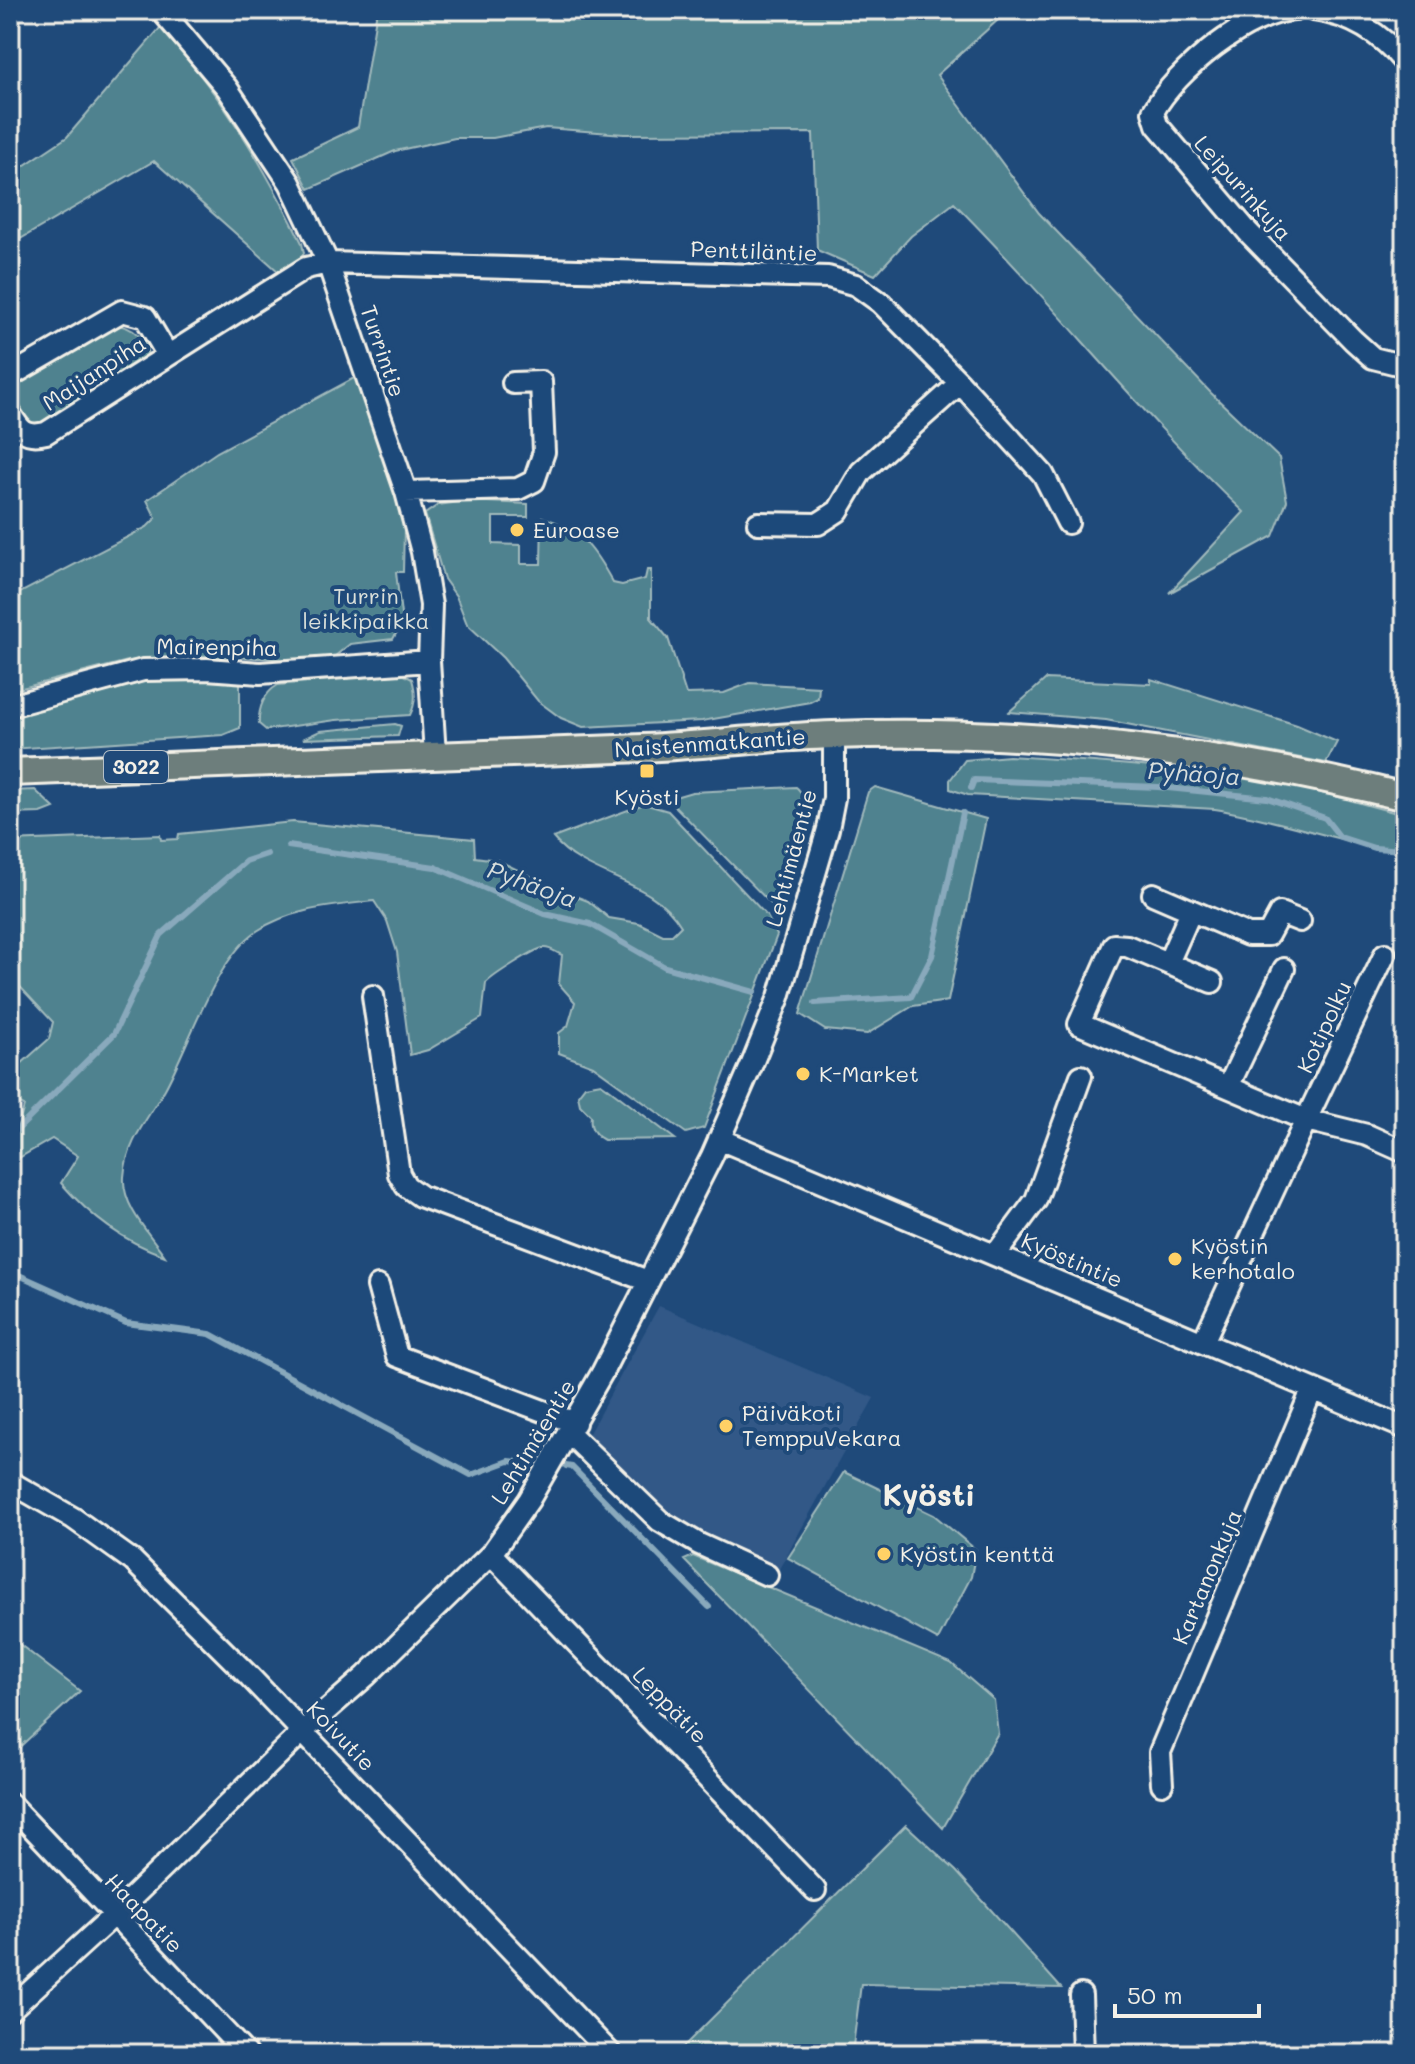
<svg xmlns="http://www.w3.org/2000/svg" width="1415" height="2064" font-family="Mali,sans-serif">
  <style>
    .built { fill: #315887 }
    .green { fill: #4f828f; stroke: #a2babc; stroke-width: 2 }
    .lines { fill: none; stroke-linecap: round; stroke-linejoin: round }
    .stream { stroke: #89a9bc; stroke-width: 6 }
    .minor-casing { stroke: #f4f1e8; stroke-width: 26 }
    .major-casing { stroke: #f4f1e8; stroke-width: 32 }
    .minor { stroke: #1f4a7a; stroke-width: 20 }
    .major { stroke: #6d7e7c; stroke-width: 26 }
    .poi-dot { fill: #ffd166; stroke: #1f4a7a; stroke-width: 3 }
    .labels { text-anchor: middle; stroke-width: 8; stroke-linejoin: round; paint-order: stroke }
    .shield { fill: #1f4a7a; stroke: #b4bfc7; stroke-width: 2 }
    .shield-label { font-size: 20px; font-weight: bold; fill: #f4f1e8 }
    .street-label { font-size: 22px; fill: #f4f1e8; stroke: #1f4a7a }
    .poi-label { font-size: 22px; fill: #f4f1e8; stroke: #1f4a7a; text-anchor: start }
    .park-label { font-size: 22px; fill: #dbe0db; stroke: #1f4a7a }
    .water-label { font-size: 24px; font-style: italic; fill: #d9dfdd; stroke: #1f4a7a }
    .district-label { font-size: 30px; font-weight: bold; fill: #f4f1e8; stroke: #1f4a7a }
  </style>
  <rect width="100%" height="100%" fill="#1f4a7a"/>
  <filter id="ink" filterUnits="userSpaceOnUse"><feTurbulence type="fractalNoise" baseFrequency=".0125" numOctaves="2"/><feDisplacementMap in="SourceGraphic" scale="16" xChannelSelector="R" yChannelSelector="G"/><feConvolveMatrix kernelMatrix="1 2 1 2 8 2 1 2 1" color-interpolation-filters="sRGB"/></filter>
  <g filter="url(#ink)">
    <path class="built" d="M 659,1306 L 874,1398 L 769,1587 L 693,1556 L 650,1531 L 578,1453 Z"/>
    <path class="green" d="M 377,10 L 1009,10 L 937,75 L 1039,213 L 1211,393 L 1279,458 L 1287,501 L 1273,536 L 1169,593 L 1244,512 C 1141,415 1054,303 954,203 L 911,236 L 875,275 L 817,250 L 813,133 L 624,134 L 546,128 L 493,138 L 455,138 L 395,151 L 309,189 L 293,158 L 358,127 Z
      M 160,28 C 222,94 262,162 302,243 L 304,253 L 298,262 L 279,272 L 154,161 L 10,245 L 10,175 L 67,137 Z
      M 114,325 C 132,325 150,341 147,359 L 39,424 L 23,424 L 10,400 L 12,385 Z
      M 356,377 L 382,446 L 404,527 L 403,572 L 396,572 L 402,623 L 393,639 L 350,644 L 329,661 L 189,655 L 128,661 L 10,691 L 10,598 L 147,527 L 156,518 L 147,500 L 217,452 Z
      M 467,501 L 528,504 L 528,517 L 493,517 L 493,544 L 521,545 L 521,564 L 541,564 L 542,517 C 581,529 595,550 613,583 L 622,585 L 645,579 L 647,570 L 651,570 L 651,618 L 668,638 L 686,694 L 724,693 L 750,683 L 819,687 L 818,698 L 810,702 L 702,721 L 583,727 L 561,718 L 538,701 L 503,658 L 467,624 L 456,596 L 444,579 L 425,514 L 438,505 Z
      M 401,673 L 412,679 C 416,693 416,703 410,715 L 336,720 L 266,730 L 259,724 C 258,709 264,693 278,685 Z
      M 165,677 L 230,677 L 240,682 L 240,728 L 223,735 L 10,749 L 10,715 L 109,686 Z
      M 1046,679 L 1151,684 L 1151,679 L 1297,725 L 1337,742 L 1326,763 L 1106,720 L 1009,712 Z
      M 395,724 L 401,726 L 398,736 L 303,739 L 320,731 Z
      M 1009,756 C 1089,761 1169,767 1249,778 C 1301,785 1354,802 1405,815 L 1405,850 C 1381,851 1360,844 1337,838 C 1297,828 1257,816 1215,809 L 968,795 L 950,789 L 950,780 L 965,760 Z
      M 796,787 C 817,802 793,889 783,911 L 779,912 L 668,799 L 692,792 Z
      M 875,787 L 986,819 L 948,1001 L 913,1006 L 867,1034 L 825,1030 L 800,1014 L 868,792 Z
      M 35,790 L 54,808 L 41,813 L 10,814 L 10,791 Z
      M 644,804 L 668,811 L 767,916 L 777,935 L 704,1128 L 686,1133 L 593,1066 L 559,1053 L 559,1033 L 568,1026 L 575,1002 L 559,984 L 562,955 C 557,953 550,947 543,948 C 533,950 494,975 486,983 L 482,1018 L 428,1050 L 410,1055 L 397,952 L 387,921 L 374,901 C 334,906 291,908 257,931 C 215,959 189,1046 165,1089 C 149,1117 126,1143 124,1177 C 122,1206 149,1233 165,1256 C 121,1240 92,1218 61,1183 L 78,1156 L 52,1139 L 10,1163 C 10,1140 19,1127 24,1106 L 11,1099 L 11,1073 L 49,1039 L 53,1022 L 10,976 L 10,841 L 160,835 L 161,840 L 178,839 L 179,834 L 293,822 L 474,839 L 475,857 L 497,860 L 559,890 L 588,901 L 609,918 L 639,923 L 663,935 L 672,935 L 681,926 C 653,878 587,879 553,838 Z
      M 601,1083 L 608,1088 L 675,1139 L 604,1140 C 594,1135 589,1128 591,1116 L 580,1105 L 578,1095 L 585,1086 Z
      M 844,1472 L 934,1515 L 976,1550 L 971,1577 L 938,1640 L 788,1558 Z
      M 693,1556 L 951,1663 L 994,1700 L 998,1733 L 943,1828 L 684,1560 Z
      M 10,1637 L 80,1691 L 10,1756 Z
      M 906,1825 L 956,1871 L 1061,1988 L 861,1984 L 852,2054 L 676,2054 Z"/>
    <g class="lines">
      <path class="stream" d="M 971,788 L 974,780 L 1158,787 L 1267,798 L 1325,818 L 1340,837 L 1374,848 L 1405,850
        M 288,846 L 435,867 L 545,914 L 590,924 L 665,967 L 754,992
        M 815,1003 L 911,997 L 932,956 L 963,813
        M 10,1137 L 114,1034 L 161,935 L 246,861 L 267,854
        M 10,1271 L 126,1323 L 210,1334 L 471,1475 L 509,1461 L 528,1463
        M 566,1466 L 572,1467 L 709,1607"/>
      <g class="minor-casing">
        <path id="minor" d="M 161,10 L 227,88 L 290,183 L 328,263 L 406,492 L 422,552 L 431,605 L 429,661 L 435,755
          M 1295,10 C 1249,11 1175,71 1153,112 L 1157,125 L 1248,232 L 1353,340 L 1373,358 L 1405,366
          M 1314,10 C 1351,15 1382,34 1405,63
          M 10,376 L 122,311 L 145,317 L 167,354
          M 10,413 C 20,430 25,438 46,433 L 306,268 L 328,263 L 828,277 L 856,285 L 881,303 L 960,383 L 1043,474 L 1068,523
          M 406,492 L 518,489 L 534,481 L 544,452 L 541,382 L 513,383
          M 758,523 L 818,524 L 838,511 L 861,472 L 960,383
          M 10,706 L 143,670 L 207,669 L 260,673 L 429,661
          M 1153,894 L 1248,935 L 1268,935 L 1280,913 L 1300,921
          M 1168,963 L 1191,911
          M 1212,982 L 1127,946 L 1114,945 L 1079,1024 L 1306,1120 L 1385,954
          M 373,996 L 399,1174 L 406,1186 L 420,1196 L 648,1281
          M 1228,1087 L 1284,969
          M 719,1139 L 1405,1428
          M 996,1254 L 1036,1200 L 1081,1076
          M 378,1286 L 397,1356 L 575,1423
          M 1203,1342 L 1306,1120 L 1367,1135 L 1405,1152
          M 569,1433 L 660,1521 L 699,1544 L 767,1575
          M 10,1482 L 73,1518 L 133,1561 L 250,1677 L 611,2054
          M 491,1554 L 815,1890
          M 1162,1784 L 1160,1752 L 1312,1390
          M 10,1804 L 246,2054
          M 1081,1995 L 1083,2054
          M 10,2010 L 113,1916 L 303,1731 L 366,1676 L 491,1554 L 529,1500 L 602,1373 L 712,1156 L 752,1064 L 779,997 L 828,829 L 834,798 L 834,735"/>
      </g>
      <g class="major-casing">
        <path id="major" d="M 10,772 C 221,763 432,757 643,748 C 706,745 769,737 833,735 C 1025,728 1219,751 1405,797"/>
      </g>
      <use href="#minor" class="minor"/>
      <use href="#major" class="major"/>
    </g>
  </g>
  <g class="poi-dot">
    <circle cx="517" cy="530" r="8"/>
    <rect x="639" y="763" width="16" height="16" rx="4"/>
    <circle cx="803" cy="1074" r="8"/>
    <circle cx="1175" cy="1259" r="8"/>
    <circle cx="726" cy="1426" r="8"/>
    <circle cx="884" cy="1554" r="8"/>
  </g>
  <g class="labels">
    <rect class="shield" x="104" y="751" width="64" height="32" rx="6"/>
    <g class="shield-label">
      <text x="136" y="774">3022</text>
    </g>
    <g class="street-label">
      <text transform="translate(1243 188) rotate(48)" y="8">Leipurinkuja</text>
      <text transform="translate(754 251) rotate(2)" y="8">Penttiläntie</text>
      <text transform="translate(383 351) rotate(71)" y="8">Turrintie</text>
      <text transform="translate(94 373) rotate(-33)" y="8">Maijanpiha</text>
      <text transform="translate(217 647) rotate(1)" y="8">Mairenpiha</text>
      <text transform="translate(710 743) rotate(-4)" y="8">Naistenmatkantie</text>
      <text transform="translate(791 858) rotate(-75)" y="8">Lehtimäentie</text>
      <text transform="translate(1324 1027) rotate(-65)" y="8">Kotipolku</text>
      <text transform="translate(1072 1260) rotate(23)" y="8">Kyöstintie</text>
      <text transform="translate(533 1442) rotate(-59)" y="8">Lehtimäentie</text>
      <text transform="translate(1207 1577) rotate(-67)" y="8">Kartanonkuja</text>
      <text transform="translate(670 1705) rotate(46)" y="8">Leppätie</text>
      <text transform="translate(341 1736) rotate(46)" y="8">Koivutie</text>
      <text transform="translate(144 1913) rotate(46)" y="8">Haapatie</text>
    </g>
    <g class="poi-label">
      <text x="533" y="538">Euroase</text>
      <text x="647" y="805" text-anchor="middle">Kyösti</text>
      <text x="819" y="1082">K-Market</text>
      <text x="1191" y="1254">Kyöstin<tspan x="1191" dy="25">kerhotalo</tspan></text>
      <text x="742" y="1421">Päiväkoti<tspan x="742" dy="25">TemppuVekara</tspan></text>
      <text x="900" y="1562">Kyöstin kenttä</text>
    </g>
    <g class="park-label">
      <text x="366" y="604">Turrin<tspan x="366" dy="25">leikkipaikka</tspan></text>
    </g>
    <g class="water-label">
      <text transform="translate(1194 774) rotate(4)" y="8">Pyhäoja</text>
      <text transform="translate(532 885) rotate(20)" y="8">Pyhäoja</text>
    </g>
    <g class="district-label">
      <text x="929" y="1506">Kyösti</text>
    </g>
  </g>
  <rect width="1415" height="2064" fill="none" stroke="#1f4a7a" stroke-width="40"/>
  <rect x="20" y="20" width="1375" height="2024" fill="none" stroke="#f4f1e8" stroke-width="3" filter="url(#ink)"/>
  <path d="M1115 2004v12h144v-12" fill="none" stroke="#f4f1e8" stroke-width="4"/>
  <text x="1127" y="2004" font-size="24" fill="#f4f1e8" stroke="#1f4a7a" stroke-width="6" paint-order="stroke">50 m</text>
</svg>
